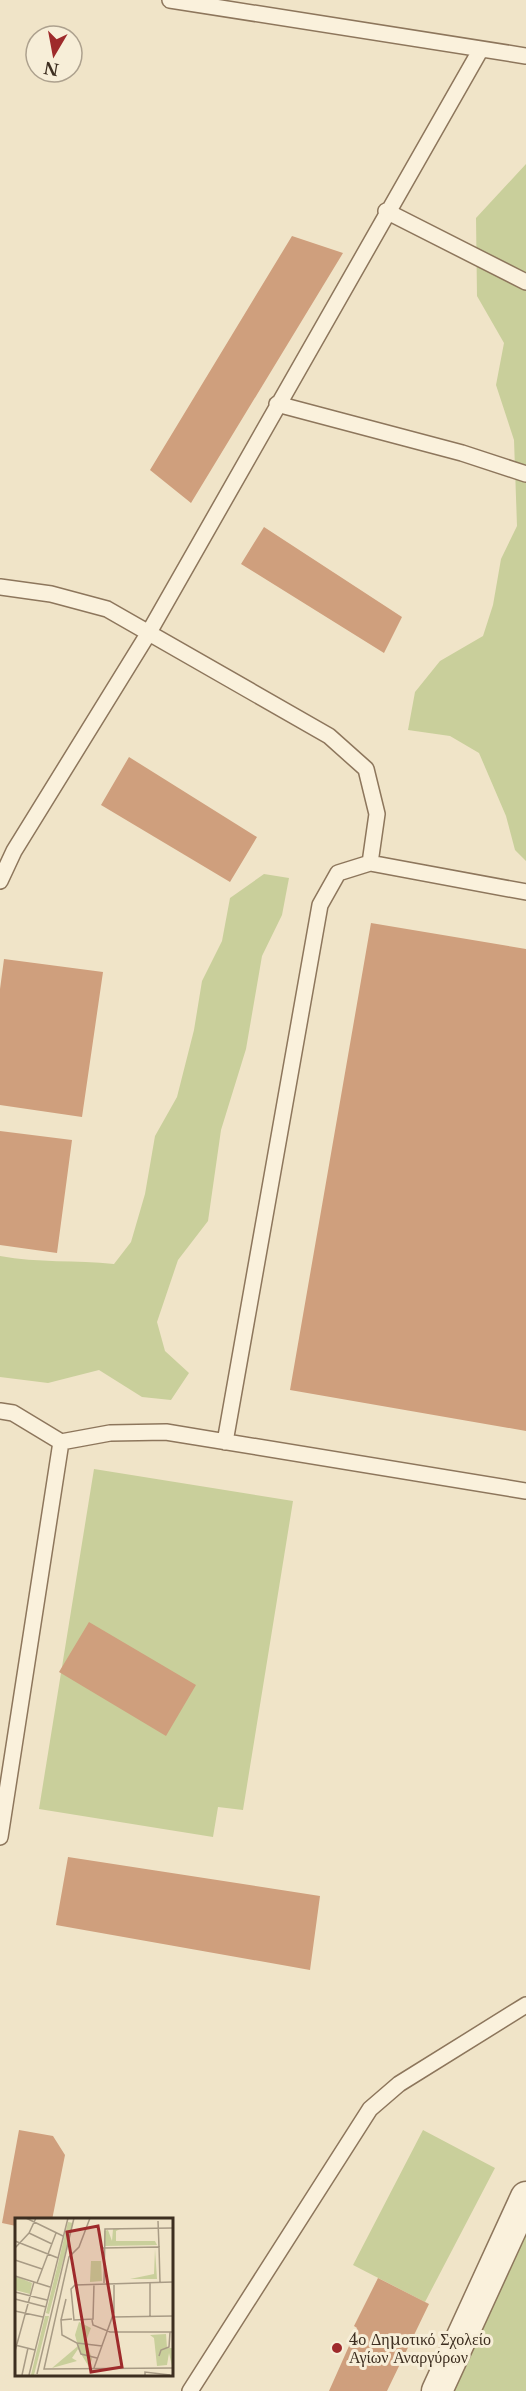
<svg xmlns="http://www.w3.org/2000/svg" width="526" height="2391" font-family="'Libre Baskerville',serif">
  <style>
    .green { fill: #c9cf9b }
    .building { fill: #cf9f7d }
    .lines { fill: none; stroke-linecap: round; stroke-linejoin: round }
    .service-casing { stroke: #8d765c; stroke-width: 18 }
    .minor-casing { stroke: #8d765c; stroke-width: 33 }
    .service { stroke: #faf1dc; stroke-width: 15 }
    .minor { stroke: #faf1dc; stroke-width: 30 }
    .poi-dot { fill: #9e2a2b; stroke: #f7eed8; stroke-width: 2 }
    .labels { text-anchor: middle; stroke-width: 6; stroke-linejoin: round; paint-order: stroke }
    .poi-label { font-size: 16px; fill: #3d2e20; stroke: #f7eed8; text-anchor: start }
    .inset-road { fill: none; stroke: #a89b85; stroke-width: 1.5 }
    .view { fill: #9e2a2b; fill-opacity: 0.15; stroke: #9e2a2b; stroke-width: 3 }
    .inset-edge { fill: none; stroke: #3d2e20; stroke-width: 3 }
  </style>
  <rect width="100%" height="100%" fill="#f0e4c8"/>
  <path class="green" d="M 526,164 L 526,861 L 515,850 L 506,816 L 479,753 L 450,736 L 408,730 L 415,692 L 440,661 L 483,636 L 493,605 L 501,559 L 517,526 L 514,440 L 496,385 L 504,343 L 477,296 L 476,218 Z
    M 264,874 L 289,878 L 282,915 L 262,956 L 246,1049 L 221,1130 L 208,1221 L 178,1260 L 157,1322 L 165,1351 L 189,1373 L 171,1400 L 142,1397 L 99,1370 L 48,1383 L 0,1377 L 0,1256 C 38,1263 76,1260 114,1264 L 131,1242 L 145,1194 L 155,1136 L 177,1097 L 194,1030 L 202,981 L 222,941 L 230,898 Z
    M 94,1469 L 293,1501 L 243,1810 L 218,1807 L 213,1837 L 39,1809 Z
    M 423,2130 L 495,2168 L 425,2302 L 353,2265 Z
    M 526,2223 L 526,2391 L 449,2391 Z"/>
  <path class="building" d="M 292,236 L 343,253 L 191,503 L 150,470 Z
    M 264,527 L 402,617 L 384,653 L 241,564 Z
    M 129,757 L 257,837 L 230,882 L 101,805 Z
    M 371,923 L 526,949 L 526,1431 L 290,1390 Z
    M 4,959 L 103,972 L 82,1117 L 0,1105 L 0,989 Z
    M 0,1131 L 72,1140 L 57,1253 L 0,1245 Z
    M 89,1622 L 196,1685 L 166,1736 L 59,1672 Z
    M 68,1857 L 320,1896 L 310,1970 L 56,1925 Z
    M 19,2130 L 53,2136 L 65,2155 L 52,2220 L 16,2220 L 16,2226 L 2,2223 Z
    M 378,2278 L 429,2304 L 387,2391 L 329,2391 L 357,2328 L 354,2326 Z"/>
  <g class="lines">
    <g class="service-casing">
      <path id="service" d="M 170,0 L 526,56
        M 386,211 L 526,282
        M 277,404 L 462,453 L 526,474
        M 0,587 L 51,594 L 107,609 L 329,736 L 366,769 L 377,814 L 370,863
        M 0,881 L 14,851 L 148,634 L 481,49
        M 0,1411 L 13,1413 L 61,1442 L 110,1433 L 166,1432 L 526,1491
        M 225,1442 L 320,905 L 338,873 L 370,863 L 526,892
        M 0,1837 L 61,1442
        M 190,2391 L 370,2109 L 399,2084 L 526,2005"/>
    </g>
    <g class="minor-casing">
      <path id="minor" d="M 437,2391 L 526,2197"/>
    </g>
    <use href="#service" class="service"/>
    <use href="#minor" class="minor"/>
  </g>
  <circle class="poi-dot" cx="337" cy="2348" r="6"/>
  <g class="labels">
    <g class="poi-label">
      <text x="349" y="2345">4ο Δημοτικό Σχολείο<tspan x="349" dy="18">Αγίων Αναργύρων</tspan></text>
    </g>
  </g>
  <g transform="translate(15 2218)">
    <rect width="158" height="158" fill="#f0e4c8"/>
    <path d="M 53,4 L 58,5 L 34,96 L 31,95 ZM 98,11 L 105,11 L 101,13 L 101,23 L 140,23 L 142,27 L 89,28 L 89,13 L 93,12 L 97,23 ZM 140,31 L 142,61 L 115,61 L 139,56 ZM 76,43 L 86,43 L 87,63 L 75,64 ZM 0,58 L 17,65 L 15,76 L 0,72 ZM 30,98 L 34,98 L 19,157 L 16,157 ZM 64,104 L 76,110 L 71,123 L 77,141 L 74,149 L 63,131 L 57,140 L 62,143 L 37,150 L 63,128 L 60,117 ZM 151,116 L 152,130 L 157,130 L 157,148 L 154,135 L 152,147 L 142,148 L 139,120 L 135,117 Z" fill="#c9cf9b"/>
    <path class="inset-road" d="M 11,0 L 48,18M 75,0 L 64,29 L 54,39 L 29,151 L 158,150M 143,3 L 144,29M 14,15 L 37,26M 0,23 L 43,40M 0,30 L 14,15 L 21,0M 88,30 L 144,29 L 145,64M 0,42 L 27,51M 0,58 L 35,69M 135,64 L 135,98M 22,65 L 41,15M 89,65 L 90,11 L 158,10M 79,66 L 78,101 L 59,102 L 56,71 L 60,67 L 158,64M 0,74 L 32,82M 0,81 L 31,89M 0,93 L 28,99M 98,99 L 158,98M 57,101 L 46,102 L 47,117 L 62,125 L 66,136 L 82,140M 46,102 L 51,81M 77,102 L 78,107 L 95,114 L 158,114M 62,125 L 87,128M 0,127 L 20,132M 0,133 L 19,64M 144,138 L 146,132 L 154,129 L 155,114M 79,150 L 99,94 L 99,66M 22,156 L 59,0M 7,157 L 13,130M 14,157 L 53,0M 130,157 L 130,154 L 155,157"/>
    <path class="view" d="M 83,8 L 107,149 L 76,154 L 52,14 Z"/>
    <rect width="158" height="158" class="inset-edge"/>
  </g>
  <g transform="translate(54 54) rotate(190)"><circle r="28" fill="#f7eed8" stroke="#ada18e" stroke-width="1.5"/>
  <path d="M0-4.5L10 22L0 15L-10 22Z" fill="#9e2a2b"/>
  <text y="-9" font-size="16" font-weight="bold" text-anchor="middle" fill="#3d2e20">N</text>
  </g>
</svg>
